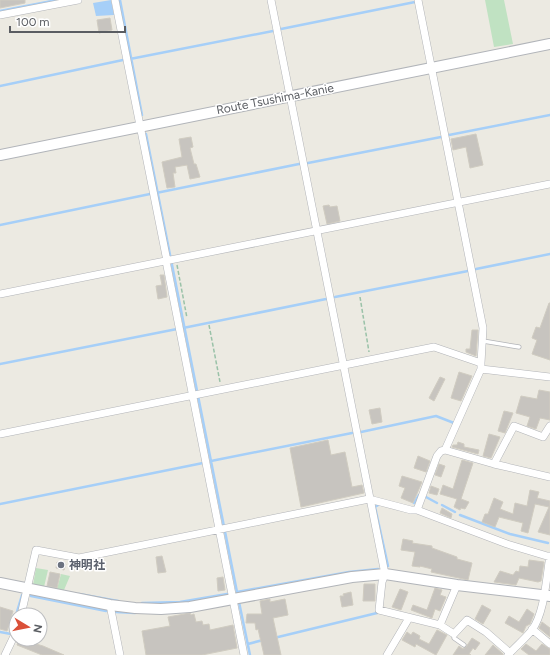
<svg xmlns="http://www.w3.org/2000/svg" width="550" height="655" font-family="Figtree,'Noto Sans JP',sans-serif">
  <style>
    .green { fill: #c0e2c2 }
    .water { fill: #a6cff8 }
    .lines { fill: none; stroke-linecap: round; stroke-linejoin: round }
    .stream { stroke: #a6cff8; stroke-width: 2.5 }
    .building { fill: #c7c4bf; stroke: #d0ccc1 }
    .lane-casing { stroke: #b2b4b8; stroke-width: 5 }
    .street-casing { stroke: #b2b4b8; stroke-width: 8 }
    .secondary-casing { stroke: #b1b4b9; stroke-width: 12 }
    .path { stroke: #9ac2a8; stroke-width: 1.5; stroke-dasharray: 4 2; stroke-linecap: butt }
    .lane { stroke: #fff; stroke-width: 3.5 }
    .street { stroke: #fff; stroke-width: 7 }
    .secondary { stroke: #fff; stroke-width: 10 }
    .worship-dot { fill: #6b7280; stroke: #fff; stroke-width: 1.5 }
    .labels { text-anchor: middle; stroke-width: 3; stroke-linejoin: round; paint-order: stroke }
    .street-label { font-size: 12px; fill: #5a5d62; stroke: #fff }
    .worship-label { font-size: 12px; font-weight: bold; fill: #5b616d; stroke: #fff; text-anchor: start }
  </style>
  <rect width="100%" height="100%" fill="#eceae2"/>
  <path class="green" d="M 485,0 L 504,0 L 513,44 L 494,47 Z
    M 36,568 L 48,570 L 44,587 L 33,585 Z
    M 61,574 L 70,576 L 64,590 L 57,589 Z"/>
  <path class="water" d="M 111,0 L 114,15 L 96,16 L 93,3 Z"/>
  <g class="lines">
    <path class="stream" d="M 120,0 L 142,115
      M 0,11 L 57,0
      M 281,29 L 415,2
      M 130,59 L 273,31
      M 0,86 L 123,60
      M 146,134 L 237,592 L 349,572 L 378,569
      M 449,135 L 550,115
      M 308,163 L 441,137
      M 156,193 L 299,164
      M 0,225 L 150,194
      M 476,269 L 550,254
      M 335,297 L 468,271
      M 183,328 L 326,299
      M 0,364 L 177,329
      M 361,432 L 436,416 L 454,423
      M 211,461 L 352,433
      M 426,497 L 437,503
      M 414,503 L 419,495
      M 0,504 L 203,463
      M 380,504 L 375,507 L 388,566
      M 442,505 L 455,512
      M 460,515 L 510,534 L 548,543
      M 79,594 L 118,601
      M 31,596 L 106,611
      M 239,602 L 250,655
      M 142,603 L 180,602 L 227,594
      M 116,612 L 135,613
      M 16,615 L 22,595
      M 0,632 L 11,634 L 16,615
      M 274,638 L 377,613
      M 248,644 L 263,640"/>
  </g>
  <path class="building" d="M 0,0 L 25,0 L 25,3 L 0,8 Z
    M 110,18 L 112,30 L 99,33 L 97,20 Z
    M 476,134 L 483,165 L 470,168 L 466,147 L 453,150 L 451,139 Z
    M 191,137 L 193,147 L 190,148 L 194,164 L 196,164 L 200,177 L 190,179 L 187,165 L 175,167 L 176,173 L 173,173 L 175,187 L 167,188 L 162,162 L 182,157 L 179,139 Z
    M 329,205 L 330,207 L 337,206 L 340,221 L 327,224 L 323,206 Z
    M 160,275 L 164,275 L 167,297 L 158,299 L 156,286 L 162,285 Z
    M 549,303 L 550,303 L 550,360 L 532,354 L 537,340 L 532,338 L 536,327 L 540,328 Z
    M 472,330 L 478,330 L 476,356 L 466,352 L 466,349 L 470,349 Z
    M 459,372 L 472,376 L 461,401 L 451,398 Z
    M 440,377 L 445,379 L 434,401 L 429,398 Z
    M 539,390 L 550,392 L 550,420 L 540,418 L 536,429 L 527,426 L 530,417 L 516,413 L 521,396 L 537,399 Z
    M 380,408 L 382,422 L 372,424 L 369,410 Z
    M 504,411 L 513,413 L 505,433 L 498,431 Z
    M 489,434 L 500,437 L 491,458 L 483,456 Z
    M 328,440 L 331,455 L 345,452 L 352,487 L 362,485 L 364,493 L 301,507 L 290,448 Z
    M 458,442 L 464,444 L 464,447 L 479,450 L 478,454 L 452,447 L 453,445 L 457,445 Z
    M 418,456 L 430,461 L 426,472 L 414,468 Z
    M 462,460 L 473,463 L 461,499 L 469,502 L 465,509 L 461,508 L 460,510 L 454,507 L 457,499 L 440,494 L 443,485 L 453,489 Z
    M 439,464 L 445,466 L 441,477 L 435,475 Z
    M 402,476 L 422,482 L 413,503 L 401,498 L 405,488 L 399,486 Z
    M 431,486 L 439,489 L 437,495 L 429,493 Z
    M 530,490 L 539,492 L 537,498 L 550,501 L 550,535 L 538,532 L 549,507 L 535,504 L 528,533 L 521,531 L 523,523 L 499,517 L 495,527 L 482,522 L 485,514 L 488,514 L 494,498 L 503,502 L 500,509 L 513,514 L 515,503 L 527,506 Z
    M 442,508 L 452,514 L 451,518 L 440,513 Z
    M 403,539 L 413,541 L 412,543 L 432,546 L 432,548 L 457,557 L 457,559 L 472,563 L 468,580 L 431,572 L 432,569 L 420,566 L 420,567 L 412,566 L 415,552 L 401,550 Z
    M 162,556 L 166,572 L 158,573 L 156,557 Z
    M 529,560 L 544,562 L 541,581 L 538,582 L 519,578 L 516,585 L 494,582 L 500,571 L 513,575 L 516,571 L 519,572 L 520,566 L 528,567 Z
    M 57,562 L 66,564 L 64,570 L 56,568 Z
    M 50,572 L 60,574 L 57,588 L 47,586 Z
    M 223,577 L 225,590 L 218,591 L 217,578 Z
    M 364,584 L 375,584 L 375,601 L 363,601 Z
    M 435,588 L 442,590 L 440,595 L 446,597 L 440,611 L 435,609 L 432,618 L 411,610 L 413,605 L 427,610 Z
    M 400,589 L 408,592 L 401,610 L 392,607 Z
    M 351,592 L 353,605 L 342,607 L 340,596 L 344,596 L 343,594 Z
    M 270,599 L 270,602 L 285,599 L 288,615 L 273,618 L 281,655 L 264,655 L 258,629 L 256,630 L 255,623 L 246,623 L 247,614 L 262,614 L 260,601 Z
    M 482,605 L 491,610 L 483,624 L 475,619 Z
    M 0,607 L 13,611 L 7,631 L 0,629 Z
    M 527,609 L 534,614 L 530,624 L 526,626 L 523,633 L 505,623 L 509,616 L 519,622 Z
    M 190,613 L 191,615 L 194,614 L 196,622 L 202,621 L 203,625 L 209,624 L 210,630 L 233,625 L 237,648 L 202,655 L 146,655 L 142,631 L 170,626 L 168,617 Z
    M 542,622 L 550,628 L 550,637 L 539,628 Z
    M 437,630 L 447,635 L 436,655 L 416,644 L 415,647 L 402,640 L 407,632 L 411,635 L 413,632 L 420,636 L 419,639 L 429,644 Z
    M 472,638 L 480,643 L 475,650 L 473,648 L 469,654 L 471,655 L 453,655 L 459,646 L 463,649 L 466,647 Z
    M 19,639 L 43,646 L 64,655 L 42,655 L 17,645 Z
    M 526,644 L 536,651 L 542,644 L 550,649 L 550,655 L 529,655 L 521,649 Z
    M 493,645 L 503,654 L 503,655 L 485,655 Z"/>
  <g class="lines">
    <g class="lane-casing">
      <path id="lane" d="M 483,341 L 519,347
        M 454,634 L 454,638 L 464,645"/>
    </g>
    <g class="street-casing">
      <path id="street" d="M 115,0 L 167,261
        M 271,0 L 385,574 L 382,582 L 379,610 L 440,625 L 457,585
        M 418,0 L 483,328 L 481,363
        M 0,15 L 78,0
        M 166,261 L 244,655
        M 0,294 L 550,184
        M 481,369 L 550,377
        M 0,434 L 434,347 L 481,363 L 481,369 L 445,450 L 441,451 L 437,456 L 417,510
        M 445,450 L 494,464 L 550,477
        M 494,464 L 514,426 L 543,437 L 550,426
        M 110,605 L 120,655
        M 21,615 L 36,550 L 79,558 L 369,499 L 411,510 L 417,510 L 507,544 L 550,557
        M 440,625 L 454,634 L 467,620 L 486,632 L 510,653
        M 532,629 L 550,644
        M 5,655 L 16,632
        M 387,655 L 409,618
        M 508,655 C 516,646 525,639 532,630 C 545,612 546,578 550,556"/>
    </g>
    <g class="secondary-casing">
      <path id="secondary" d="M 0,155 L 550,44
        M 0,583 L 110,605 L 135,608 L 161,609 L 190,607 L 352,577 L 385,574 L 457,585 L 550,596"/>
    </g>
    <path class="path" d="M 177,265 L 187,318
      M 360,297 L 369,352
      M 209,325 L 220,382"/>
    <use href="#lane" class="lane"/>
    <use href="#street" class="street"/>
    <use href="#secondary" class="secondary"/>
  </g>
  <circle class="worship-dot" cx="61" cy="565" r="4"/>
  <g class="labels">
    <g class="street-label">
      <text transform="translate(275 99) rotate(-11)" y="4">Route Tsushima-Kanie</text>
    </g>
    <g class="worship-label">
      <text x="69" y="569">神明社</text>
    </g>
  </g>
  <g transform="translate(28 627) rotate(100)"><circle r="19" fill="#ffffff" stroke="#bdbec0"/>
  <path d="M0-3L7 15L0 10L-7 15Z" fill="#da5039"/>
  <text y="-6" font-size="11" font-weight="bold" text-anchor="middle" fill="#5a5d62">N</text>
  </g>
  <path d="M10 26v6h115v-6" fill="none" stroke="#5a5d62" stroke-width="2"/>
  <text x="16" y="26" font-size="12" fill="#5a5d62" stroke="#ffffff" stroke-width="3" paint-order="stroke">100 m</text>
</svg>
